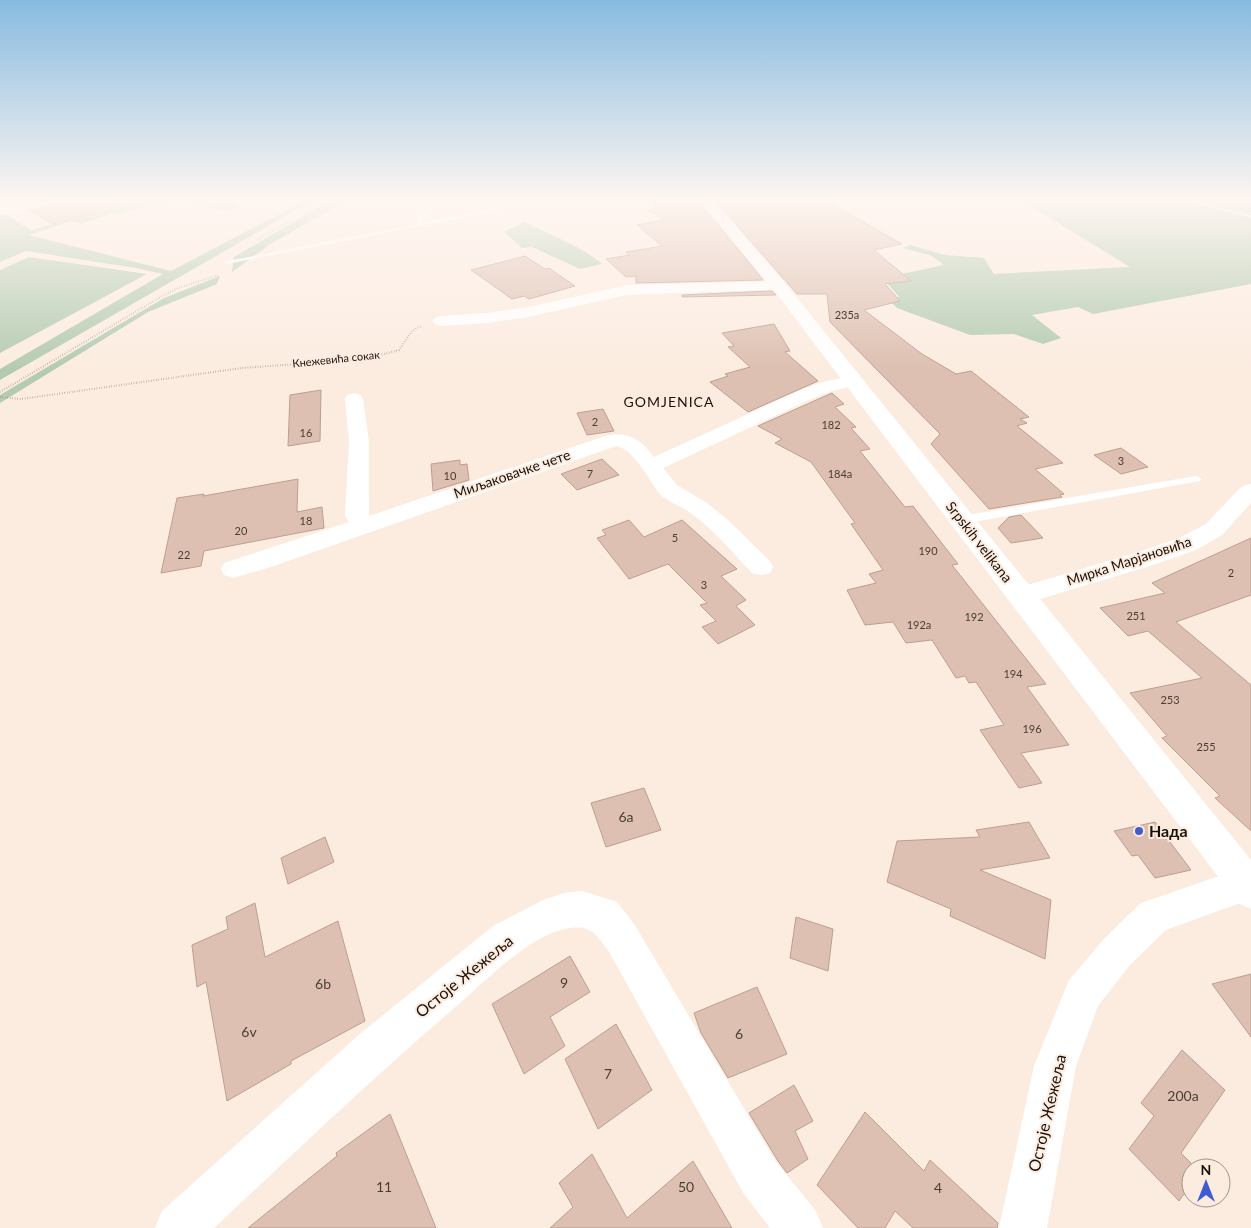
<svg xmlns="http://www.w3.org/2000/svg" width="1251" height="1228" font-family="Lato,sans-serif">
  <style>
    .green { fill: #b3cbb1 }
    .water { fill: #96c6d3 }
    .building { fill: #ddc0b1; stroke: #bb9f91 }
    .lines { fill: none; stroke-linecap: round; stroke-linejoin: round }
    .path { stroke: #998c82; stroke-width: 2; stroke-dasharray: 0.5 2; stroke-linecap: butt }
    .lane { fill: #fff; fill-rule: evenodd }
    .street { fill: #fff; fill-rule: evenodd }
    .secondary { fill: #fff; fill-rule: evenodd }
    .poi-dot { fill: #405ccf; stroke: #fcece0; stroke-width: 2 }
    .labels { text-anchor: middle; stroke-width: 4; stroke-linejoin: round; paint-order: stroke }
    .number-label { font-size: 11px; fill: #4b3d34 }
    .far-street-label { font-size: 11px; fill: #1a110a; stroke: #fcece0 }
    .far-quarter-label { font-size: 14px; letter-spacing: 1px; fill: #1a110a; stroke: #fcece0 }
    .street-label { font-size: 14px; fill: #1a110a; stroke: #fcece0 }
    .near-number-label { font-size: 14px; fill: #4b3d34 }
    .near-poi-label { font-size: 16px; font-weight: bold; fill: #1a110a; stroke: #fcece0; text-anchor: start }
    .near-street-label { font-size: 16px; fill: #1a110a; stroke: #fcece0 }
  </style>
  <rect width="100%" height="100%" fill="#fcece0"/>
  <path class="green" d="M 143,198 L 219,198 L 245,204 L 226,211 L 179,199 L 160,205 L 154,204 L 121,214 L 114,213 L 81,224 L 72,221 L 29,235 L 171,271 L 310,198 L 317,198 L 0,380 L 0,369 L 163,274 L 136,268 L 26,251 L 0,262 L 0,212 L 2,212 L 31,230 L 105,211 L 104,209 Z
    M 334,198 L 351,198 L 272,243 L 232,272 L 234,257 Z
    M 1017,198 L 1173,198 L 1251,218 L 1251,284 L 1093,314 L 1078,307 L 1032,315 L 1061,338 L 1043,344 L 1014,334 L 970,335 L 897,308 L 887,298 L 899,297 L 883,278 L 944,265 L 932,256 L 903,248 L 911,245 L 945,255 L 984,258 L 994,274 L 1130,267 Z
    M 1181,198 L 1208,198 L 1251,209 L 1251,215 Z
    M 525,222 C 551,236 580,245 602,264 L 580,269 L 532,247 L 522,248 L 504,232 Z
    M 29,257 L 147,274 L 0,353 L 0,270 Z
    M 220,276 L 217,284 L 148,312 L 0,403 L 0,395 L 164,298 Z"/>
  <path class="water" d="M 1208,198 L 1251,198 L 1251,209 Z"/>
  <path class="building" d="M 71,198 L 120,198 L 122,206 L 52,224 L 29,210 L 59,203 L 62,200 Z
    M 659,198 L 696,198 L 763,280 L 636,283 L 636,276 L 626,277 L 606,259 L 630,255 L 626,252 L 662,246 L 637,225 L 664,220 L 649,210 L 657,208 L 651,204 L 666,202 Z
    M 713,198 L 759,198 L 762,203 L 768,204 L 828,202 L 902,244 L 874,250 L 911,281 L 885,284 L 900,301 L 864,310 L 922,354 L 956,374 L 971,371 L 1029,417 L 1020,419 L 1027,423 L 1017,426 L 1063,463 L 1035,469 L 1064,494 L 1060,495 L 1062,497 L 989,509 L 931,444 L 940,434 L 830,322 L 827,294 L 797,294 Z
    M 525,256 L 545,269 L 549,268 L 575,286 L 529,299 L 524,296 L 512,299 L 471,270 Z
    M 772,291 L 776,295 L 682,297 L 682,295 Z
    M 774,324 L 790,351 L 785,352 L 818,381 L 748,412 L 710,382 L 728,376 L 725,374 L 750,367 L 728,347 L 734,346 L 722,333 Z
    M 321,390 L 320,441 L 288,446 L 290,395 Z
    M 832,393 L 844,404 L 835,407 L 856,427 L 851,428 L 870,449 L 860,451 L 905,507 L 913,506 L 958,564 L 952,565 L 1046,684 L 1027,687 L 1069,745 L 1021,753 L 1042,783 L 1019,788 L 980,730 L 1004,725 L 976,682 L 969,683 L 965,676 L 956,678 L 932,640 L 906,643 L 893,622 L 865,625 L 847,590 L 876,583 L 869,574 L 883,570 L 851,524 L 855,523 L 811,462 L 775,443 L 782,439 L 758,426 Z
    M 603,409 L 614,431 L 587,435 L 577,413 Z
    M 1121,448 L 1148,467 L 1121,474 L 1094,455 Z
    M 602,459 L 619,475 L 577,490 L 561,474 Z
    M 460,460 L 460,465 L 467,464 L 469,480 L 433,491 L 431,464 Z
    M 298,479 L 297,512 L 322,507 L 324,528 L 204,551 L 201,566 L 161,573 L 177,498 L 204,494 L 203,496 Z
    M 1021,515 L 1043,538 L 1011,543 L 998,528 L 1009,517 Z
    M 629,520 L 644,537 L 682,520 L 737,569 L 721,576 L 746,600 L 736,606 L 755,625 L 718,644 L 702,627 L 716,621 L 700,605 L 707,603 L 668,564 L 629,579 L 597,538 L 606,535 L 602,530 Z
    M 1251,538 L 1251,595 L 1176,622 L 1251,685 L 1251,831 L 1215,798 L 1220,796 L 1162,738 L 1167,736 L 1130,693 L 1202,678 L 1148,631 L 1128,636 L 1100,608 L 1165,593 L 1152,583 Z
    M 644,788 L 661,830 L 606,847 L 591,803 Z
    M 1029,822 L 1050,858 L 980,870 L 1051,900 L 1045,959 L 950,916 L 951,909 L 887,882 L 897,841 L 980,837 L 976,830 Z
    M 1155,822 L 1191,870 L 1155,878 L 1138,855 L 1132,856 L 1114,831 Z
    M 325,837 L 334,862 L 288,884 L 281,858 Z
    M 255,903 L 265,957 L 338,921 L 365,1021 L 291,1061 L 291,1064 L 227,1101 L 206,982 L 197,987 L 192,945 L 228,929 L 226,917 Z
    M 796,917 L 833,929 L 828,971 L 790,958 Z
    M 570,956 L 590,992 L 550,1017 L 565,1046 L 524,1074 L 492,1004 Z
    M 1251,974 L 1251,1037 L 1212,984 Z
    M 757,987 L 787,1054 L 728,1078 L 701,1033 L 694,1013 Z
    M 616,1024 L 652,1090 L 598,1129 L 565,1059 Z
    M 1182,1050 L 1225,1090 L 1181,1153 L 1191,1163 L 1191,1184 L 1179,1201 L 1129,1149 L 1154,1116 L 1141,1103 Z
    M 794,1085 L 813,1121 L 795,1131 L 808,1159 L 787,1173 L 778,1161 L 749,1113 Z
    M 865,1112 L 924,1171 L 930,1160 L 998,1223 L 997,1228 L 913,1228 L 895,1211 L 885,1228 L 858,1228 L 817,1185 Z
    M 390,1114 L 436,1228 L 248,1228 L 337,1156 L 336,1153 Z
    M 592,1154 L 627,1218 L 693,1161 L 732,1228 L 550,1228 L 573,1207 L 559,1183 Z"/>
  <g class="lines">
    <path class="path" d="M 1197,198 L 1251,211
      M 257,240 L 329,198
      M 0,392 L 157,299 L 178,288 L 219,275
      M 0,397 L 21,399 L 242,368 L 365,359 L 399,350 L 412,331 L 421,326"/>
    <path class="lane" d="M 443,198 L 450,198 L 425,217 L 423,222 L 499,208 L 502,210 L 227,264 L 223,262 L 416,224 L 420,215 Z
      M 1196,476 L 1202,479 L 1200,481 L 962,524 L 956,520 L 962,516 Z"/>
    <path class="street" d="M 779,281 L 784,283 L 787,286 L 784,289 L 627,295 L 528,317 L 487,323 L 441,326 L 435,324 L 433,321 L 435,318 L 441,316 L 487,313 L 528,307 L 627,285 Z
      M 852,376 L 858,377 L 861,381 L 858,385 L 832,391 L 809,400 L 663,468 L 677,485 L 707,503 L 728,520 L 770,561 L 773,567 L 770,573 L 761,575 L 752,573 C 733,553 714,530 692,514 C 682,506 667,502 659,493 C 649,480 633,448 616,446 L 271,567 L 233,578 L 224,575 L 221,569 L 224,563 L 349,522 L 345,516 L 349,442 L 345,399 L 347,395 L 354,393 L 361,395 L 363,399 L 369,442 L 369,516 L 608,435 C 629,432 642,440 654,457 L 796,392 L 819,383 Z
      M 1251,484 L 1251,503 L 1222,535 L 1196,550 L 1153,565 L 1020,605 L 1011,602 L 1007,596 L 1011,590 L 1135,553 L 1179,538 L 1206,524 L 1237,491 L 1243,486 Z
      M 1251,865 L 1251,899 L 1166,930 L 1130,965 L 1098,1006 L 1076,1066 L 1047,1228 L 999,1228 L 1034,1066 L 1069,980 L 1104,939 L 1141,903 Z
      M 582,891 L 617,902 L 634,924 L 776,1162 L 816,1211 L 823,1228 L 770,1228 L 744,1194 L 608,950 C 594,932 590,924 565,929 C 530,936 487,979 460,1003 C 376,1075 295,1152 214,1228 L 155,1228 L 162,1211 L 361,1033 L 493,926 L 543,900 L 564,893 Z"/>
    <path class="secondary" d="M 40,198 L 61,198 L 59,201 L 0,215 L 0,207 Z
      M 698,198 L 711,198 L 785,283 L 1251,860 L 1251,909 L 1238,903 L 773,289 Z"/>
  </g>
  <linearGradient id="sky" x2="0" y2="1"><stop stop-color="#87bbe0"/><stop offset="0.54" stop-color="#fef6f1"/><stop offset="1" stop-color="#fef6f1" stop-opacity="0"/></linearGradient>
  <rect width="1251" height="370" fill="url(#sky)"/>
  <circle class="poi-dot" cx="1139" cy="831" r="5"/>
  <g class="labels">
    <g class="number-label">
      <text x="847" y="319">235a</text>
      <text x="595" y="426">2</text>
      <text x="831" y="429">182</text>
      <text x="306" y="437">16</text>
      <text x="1121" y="465">3</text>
      <text x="590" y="478">7</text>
      <text x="840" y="478">184a</text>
      <text x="450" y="480">10</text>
      <text x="306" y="525">18</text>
      <text x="241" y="535">20</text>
      <text x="675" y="542">5</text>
      <text x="928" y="555">190</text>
      <text x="184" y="559">22</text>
      <text x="1231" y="577">2</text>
      <text x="704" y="589">3</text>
      <text x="1136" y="620">251</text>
      <text x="974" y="621">192</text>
      <text x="919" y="629">192a</text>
      <text x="1013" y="678">194</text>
      <text x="1170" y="704">253</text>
      <text x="1032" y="733">196</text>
      <text x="1206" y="751">255</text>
    </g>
    <g class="far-street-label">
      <text transform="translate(336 359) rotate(-6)" y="4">Кнежевића сокак</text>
    </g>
    <g class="far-quarter-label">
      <text x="669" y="407">GOMJENICA</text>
    </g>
    <g class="street-label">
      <text transform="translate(512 474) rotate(-19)" y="5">Миљаковачке чете</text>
      <text transform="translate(979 542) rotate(52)" y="5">Srpskih velikana</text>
      <text transform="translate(1129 561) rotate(-18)" y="5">Мирка Марјановића</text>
    </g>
    <g class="near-number-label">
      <text x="626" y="822">6a</text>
      <text x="564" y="988">9</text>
      <text x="323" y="989">6b</text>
      <text x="249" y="1037">6v</text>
      <text x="739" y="1039">6</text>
      <text x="608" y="1079">7</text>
      <text x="1183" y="1101">200a</text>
      <text x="384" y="1192">11</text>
      <text x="686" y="1192">50</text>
      <text x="938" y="1193">4</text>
    </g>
    <g class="near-poi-label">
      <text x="1149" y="837">Нада</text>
    </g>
    <g class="near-street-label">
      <text transform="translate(464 976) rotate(-39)" y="6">Остоје Жежеља</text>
      <text transform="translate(1047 1113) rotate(-77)" y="6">Остоје Жежеља</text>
    </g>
  </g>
  <g transform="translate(1206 1183)"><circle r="24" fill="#fcece0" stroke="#a2948a"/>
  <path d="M0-4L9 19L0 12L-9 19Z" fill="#405ccf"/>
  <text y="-8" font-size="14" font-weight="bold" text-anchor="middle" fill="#1a110a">N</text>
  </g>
</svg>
